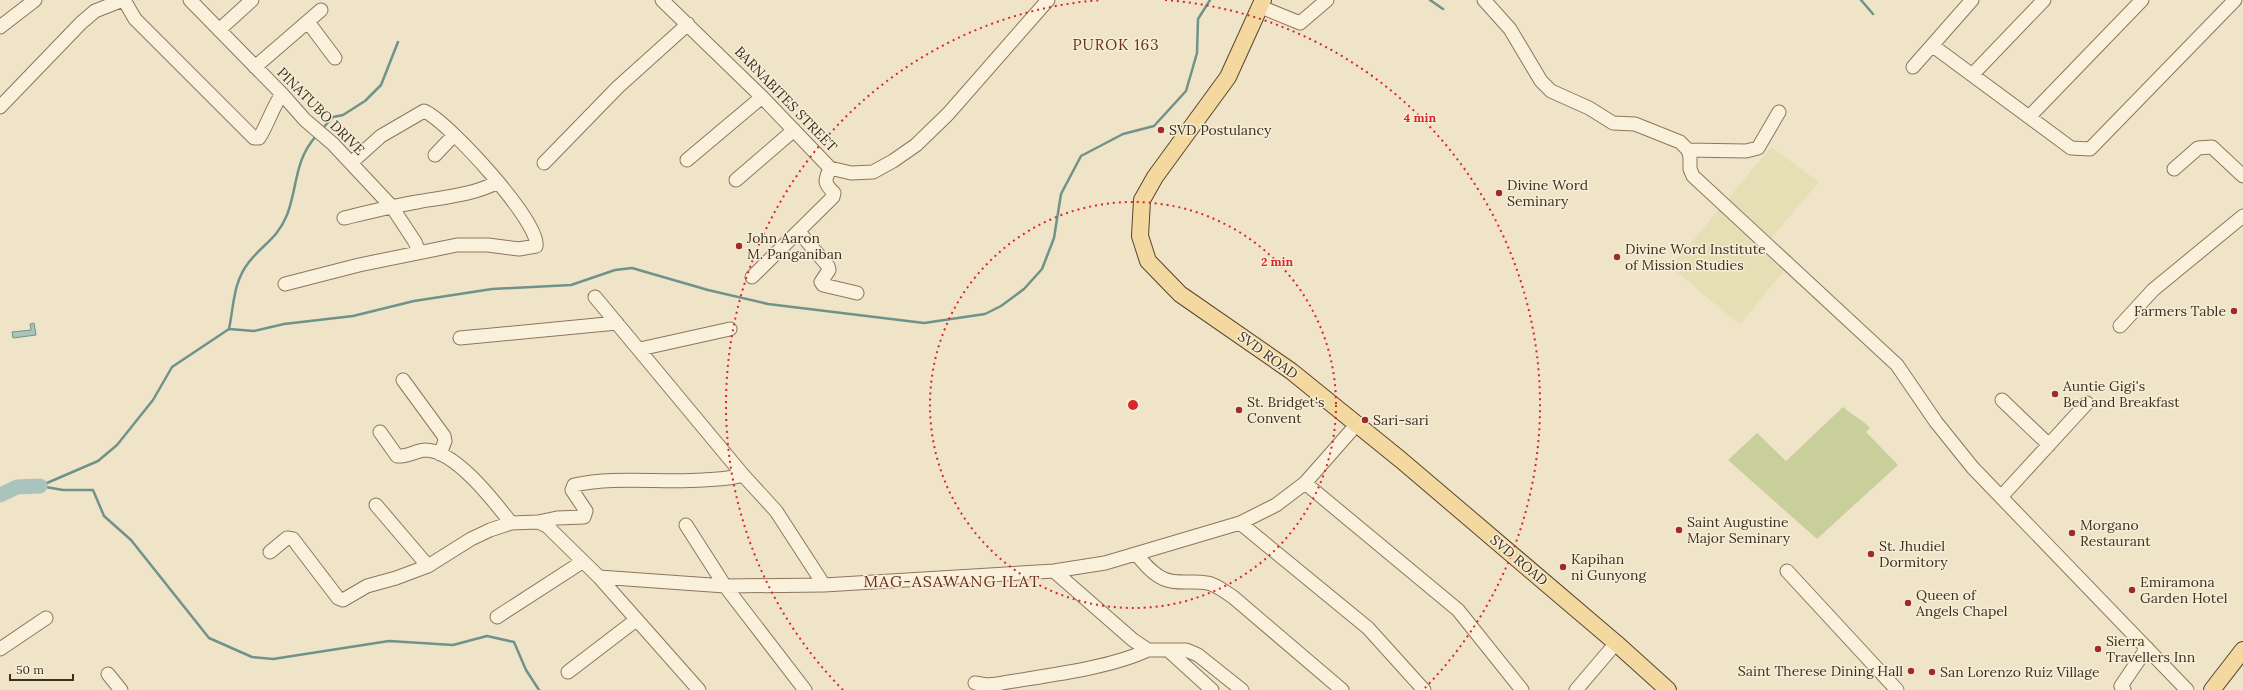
<svg xmlns="http://www.w3.org/2000/svg" width="2243" height="690" font-family="Lora,serif">
  <style>
    .farmland { fill: #e6deb5 }
    .green { fill: #c9cf9b }
    .water { fill: #a9c4bc; stroke: #6f938a }
    .lines { fill: none; stroke-linecap: round; stroke-linejoin: round }
    .stream { stroke: #6f938a; stroke-width: 2.5 }
    .river { stroke: #a9c4bc; stroke-width: 15 }
    .minor-casing { stroke: #8d765c; stroke-width: 15 }
    .major-casing { stroke: #5b4430; stroke-width: 18 }
    .minor { stroke: #faf1dc; stroke-width: 13 }
    .major { stroke: #f3d9a0; stroke-width: 16 }
    .ring { fill: none; stroke: #d62828; stroke-width: 2; stroke-dasharray: 2 4 }
    .poi-dot { fill: #9e2a2b; stroke: #f7eed8; stroke-width: 1.5 }
    .labels { text-anchor: middle; stroke-width: 3; stroke-linejoin: round; paint-order: stroke }
    .street-label { font-size: 14px; fill: #3d2e20; stroke: #f7eed8 }
    .poi-label { font-size: 14px; fill: #3d2e20; stroke: #f7eed8; text-anchor: start }
    .neighbourhood-label { font-size: 15px; letter-spacing: 1px; fill: #6b2e1e; stroke: #f7eed8 }
    .quarter-label { font-size: 16px; letter-spacing: 1px; fill: #6b2e1e; stroke: #f7eed8 }
    .centre { fill: #d62828; stroke: #f7eed8; stroke-width: 2 }
    .ring-label { font-size: 12px; text-anchor: middle; font-weight: bold; fill: #d62828; stroke: #f7eed8; stroke-width: 3; stroke-linejoin: round; paint-order: stroke }
  </style>
  <rect width="100%" height="100%" fill="#f0e4c8"/>
  <path class="farmland" d="M 1771,147 L 1819,182 L 1771,238 L 1794,258 L 1740,325 L 1671,267 Z"/>
  <path class="green" d="M 1843,407 C 1852,415 1863,420 1870,428 L 1866,432 L 1898,465 L 1817,539 L 1728,460 L 1757,433 L 1786,461 Z"/>
  <path class="water" d="M 34,323 L 36,335 L 13,338 L 12,332 L 31,330 L 30,324 Z"/>
  <g class="lines">
    <path class="stream" d="M 1430,0 L 1443,9
      M 1861,0 L 1873,14
      M 322,129 L 333,117 L 343,115 L 365,101 L 381,85 L 398,42
      M 229,329 C 234,305 233,282 249,262 C 264,243 277,239 287,215 C 298,186 294,161 316,136
      M 40,486 L 98,461 L 117,445 L 153,400 L 172,367 L 229,329 L 254,331 L 284,324 L 353,316 L 414,301 L 492,289 L 571,285 L 615,270 L 632,268 L 708,290 L 768,304 L 924,323 L 985,314 L 1001,306 L 1024,289 L 1042,269 L 1054,238 L 1061,194 L 1081,156 L 1123,134 L 1154,126 L 1186,91 L 1197,53 L 1198,19 L 1210,0
      M 40,486 L 63,490 L 93,490 L 104,516 L 131,540 L 209,638 L 252,657 L 273,659 L 389,641 L 453,645 L 487,636 L 514,642 L 526,670 L 539,690"/>
    <path class="river" d="M 0,495 L 17,487 L 40,486"/>
    <g class="minor-casing">
      <path id="minor" d="M 124,0 L 135,19 L 254,138 L 259,138 C 268,124 272,108 282,94
        M 190,0 L 282,94 L 305,120 L 333,144 L 392,207 L 415,242 L 419,252
        M 662,0 L 762,97 L 830,168 L 851,173 L 873,172 L 893,161 L 916,145 L 948,114 L 1048,0
        M 1484,0 L 1510,29 L 1541,81 L 1551,91 L 1589,108 L 1613,123 L 1635,124 L 1680,142 L 1688,150 L 1690,157 L 1690,169 L 1693,176 L 1897,365 L 1936,422 L 1973,468 L 2187,690
        M 1261,7 L 1300,23 L 1327,0
        M 308,22 L 335,58
        M 0,27 L 35,0
        M 219,30 L 252,0
        M 1933,46 L 2071,148 L 2090,149 L 2235,0
        M 255,67 L 321,10
        M 1913,67 L 1972,0
        M 1972,75 L 2044,0
        M 0,107 L 81,23 L 95,11 L 123,0
        M 2029,117 L 2142,0
        M 1688,150 L 1746,151 L 1758,148 L 1779,112
        M 435,155 L 454,135
        M 687,160 L 762,97
        M 544,163 L 618,87 L 688,24
        M 2174,169 L 2198,148 L 2212,147 L 2243,176
        M 736,180 L 794,130
        M 344,218 C 369,212 393,206 417,202 C 445,197 473,195 498,182
        M 799,232 L 828,266 L 829,270 L 821,282 L 823,285 L 857,293
        M 752,277 L 833,197 L 834,193 C 823,182 825,181 830,168
        M 285,284 L 359,265 L 457,245 L 488,245 L 519,249 L 536,246 C 541,223 447,120 424,111 L 381,136 L 351,163
        M 595,297 L 743,475 L 776,511 L 824,585
        M 2120,326 L 2153,290 L 2243,216
        M 460,338 L 617,323
        M 640,349 L 730,329
        M 403,380 L 444,436 L 445,441 L 440,454
        M 2002,400 L 2049,445
        M 380,432 L 397,456 C 407,457 415,451 425,450 C 455,450 494,501 511,523
        M 1305,483 L 1458,610 L 1522,690
        M 2001,497 L 2087,403
        M 376,505 L 428,566
        M 538,522 L 557,518 L 584,517 L 586,511 L 572,490 L 574,485 C 616,476 660,483 703,480 C 717,479 730,479 743,475
        M 1240,523 L 1368,628 L 1424,690
        M 686,525 L 725,586 L 805,690
        M 270,552 L 287,538 L 293,539 L 338,598 L 343,600 L 367,586 L 396,578 L 428,566 L 471,539 L 490,530 L 511,523 L 538,522 L 547,526 L 599,577 L 699,690
        M 1136,554 C 1144,563 1152,574 1164,579 C 1178,585 1192,580 1207,583 C 1216,584 1225,592 1233,597 L 1342,690
        M 1054,571 L 1133,640 L 1148,650 L 1186,650 L 1198,655 L 1242,690
        M 1787,571 L 1897,690
        M 599,577 L 725,586 L 824,585 L 1054,571 L 1105,563 L 1240,523 L 1276,505 L 1305,483 L 1357,424
        M 497,617 L 582,562
        M 0,649 L 46,618
        M 1169,651 L 1212,690
        M 568,672 L 636,620
        M 108,674 L 121,690
        M 975,683 L 987,685 L 997,684 C 1042,676 1108,669 1148,650
        M 1576,690 L 1616,643
        M 2124,690 L 2121,686 L 2147,648"/>
    </g>
    <g class="major-casing">
      <path id="major" d="M 1263,0 L 1228,77 L 1155,177 L 1142,200 L 1140,236 L 1148,261 L 1180,294 L 1291,371 L 1401,460 L 1616,643 L 1668,690
        M 2212,690 L 2243,650"/>
    </g>
    <use href="#minor" class="minor"/>
    <use href="#major" class="major"/>
  </g>
  <g class="ring">
    <circle cx="1133" cy="405" r="203"/>
    <path d="M843 690A406 406 0 0 1 1101 0M1165 0A406 406 0 0 1 1423 690"/>
  </g>
  <g class="poi-dot">
    <circle cx="1161" cy="130" r="4"/>
    <circle cx="1499" cy="193" r="4"/>
    <circle cx="739" cy="246" r="4"/>
    <circle cx="1617" cy="257" r="4"/>
    <circle cx="2234" cy="311" r="4"/>
    <circle cx="2055" cy="394" r="4"/>
    <circle cx="1239" cy="410" r="4"/>
    <circle cx="1365" cy="420" r="4"/>
    <circle cx="1679" cy="530" r="4"/>
    <circle cx="2072" cy="533" r="4"/>
    <circle cx="1871" cy="554" r="4"/>
    <circle cx="1563" cy="567" r="4"/>
    <circle cx="2132" cy="590" r="4"/>
    <circle cx="1908" cy="603" r="4"/>
    <circle cx="2098" cy="649" r="4"/>
    <circle cx="1911" cy="671" r="4"/>
    <circle cx="1932" cy="672" r="4"/>
  </g>
  <g class="labels">
    <g class="street-label">
      <text transform="translate(786 99) rotate(46)" y="5">BARNABITES STREET</text>
      <text transform="translate(321 111) rotate(45)" y="5">PINATUBO DRIVE</text>
      <text transform="translate(1268 355) rotate(36)" y="5">SVD ROAD</text>
      <text transform="translate(1519 560) rotate(40)" y="5">SVD ROAD</text>
    </g>
    <g class="poi-label">
      <text x="1169" y="135">SVD Postulancy</text>
      <text x="1507" y="190">Divine Word<tspan x="1507" dy="16">Seminary</tspan></text>
      <text x="747" y="243">John Aaron<tspan x="747" dy="16">M. Panganiban</tspan></text>
      <text x="1625" y="254">Divine Word Institute<tspan x="1625" dy="16">of Mission Studies</tspan></text>
      <text x="2226" y="316" text-anchor="end">Farmers Table</text>
      <text x="2063" y="391">Auntie Gigi's<tspan x="2063" dy="16">Bed and Breakfast</tspan></text>
      <text x="1247" y="407">St. Bridget's<tspan x="1247" dy="16">Convent</tspan></text>
      <text x="1373" y="425">Sari-sari</text>
      <text x="1687" y="527">Saint Augustine<tspan x="1687" dy="16">Major Seminary</tspan></text>
      <text x="2080" y="530">Morgano<tspan x="2080" dy="16">Restaurant</tspan></text>
      <text x="1879" y="551">St. Jhudiel<tspan x="1879" dy="16">Dormitory</tspan></text>
      <text x="1571" y="564">Kapihan<tspan x="1571" dy="16">ni Gunyong</tspan></text>
      <text x="2140" y="587">Emiramona<tspan x="2140" dy="16">Garden Hotel</tspan></text>
      <text x="1916" y="600">Queen of<tspan x="1916" dy="16">Angels Chapel</tspan></text>
      <text x="2106" y="646">Sierra<tspan x="2106" dy="16">Travellers Inn</tspan></text>
      <text x="1903" y="676" text-anchor="end">Saint Therese Dining Hall</text>
      <text x="1940" y="677">San Lorenzo Ruiz Village</text>
    </g>
    <g class="neighbourhood-label">
      <text x="1116" y="50">PUROK 163</text>
    </g>
    <g class="quarter-label">
      <text x="952" y="587">MAG-ASAWANG ILAT</text>
    </g>
  </g>
  <circle cx="1133" cy="405" r="6" class="centre"/>
  <g class="ring-label">
    <text x="1420" y="122">4 min</text>
    <text x="1277" y="266">2 min</text>
  </g>
  <path d="M10 674v6h63v-6" fill="none" stroke="#3d2e20" stroke-width="2"/>
  <text x="16" y="674" font-size="12" fill="#3d2e20" stroke="#f7eed8" stroke-width="3" paint-order="stroke">50 m</text>
</svg>
